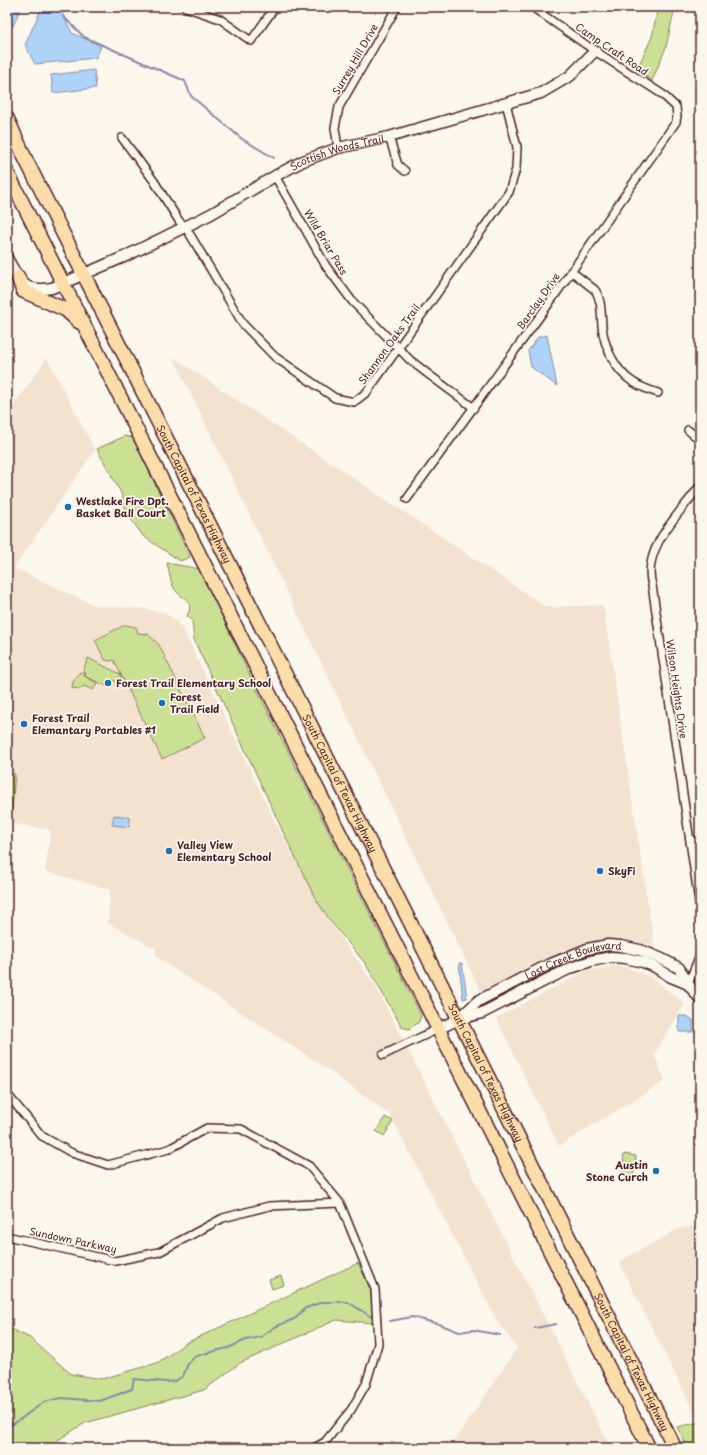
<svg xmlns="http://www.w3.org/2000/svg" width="707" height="1455" font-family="'Playpen Sans',sans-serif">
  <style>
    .built { fill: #f3e2d0 }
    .green { fill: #cce095; stroke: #8b8060 }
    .water { fill: #afd3f8; stroke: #878ba6 }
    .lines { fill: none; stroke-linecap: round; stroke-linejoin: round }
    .stream { stroke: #878ba6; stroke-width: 2 }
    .street-casing { stroke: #4a1f2b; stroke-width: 10 }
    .secondary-casing { stroke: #4a1f2b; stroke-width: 13 }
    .highway-casing { stroke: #4a1f2b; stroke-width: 16 }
    .street { stroke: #fbf7ec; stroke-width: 7 }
    .secondary { stroke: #fbf7ec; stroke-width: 10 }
    .highway { stroke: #faddab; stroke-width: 13 }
    .poi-dot { fill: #1f6fb2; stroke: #fbf7ec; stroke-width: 1.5 }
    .labels { text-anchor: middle; stroke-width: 3.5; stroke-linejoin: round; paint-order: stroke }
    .street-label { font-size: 10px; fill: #4a1f2b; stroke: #fbf7ec }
    .poi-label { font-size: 10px; font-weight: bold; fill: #4a1f2b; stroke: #fbf7ec; text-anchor: start }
  </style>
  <rect width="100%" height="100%" fill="#fbf7ec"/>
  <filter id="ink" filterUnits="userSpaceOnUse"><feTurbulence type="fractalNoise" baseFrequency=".025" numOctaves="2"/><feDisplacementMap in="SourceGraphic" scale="8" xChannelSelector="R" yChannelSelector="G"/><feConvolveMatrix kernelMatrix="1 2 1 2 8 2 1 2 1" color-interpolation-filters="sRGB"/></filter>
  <g filter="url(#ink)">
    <path class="built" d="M 173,357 L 546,607 L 603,605 L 655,950 L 619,942 L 598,942 L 578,946 L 550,958 L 481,992 Z
      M 47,358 L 95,450 L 14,568 L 94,605 L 148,609 L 165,613 L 175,620 L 183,629 L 278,828 L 326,917 L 375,985 L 611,1448 L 450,1448 L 517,1348 L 497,1321 L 390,1115 L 320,1064 L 156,957 L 156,949 L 108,923 L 110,890 L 45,871 L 51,830 L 7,823 L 7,415 Z
      M 613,966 L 626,967 L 651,977 L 685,1004 L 654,1054 L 665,1081 L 559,1146 L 496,1018 L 586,971 Z
      M 700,1225 L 700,1421 L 698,1420 L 619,1262 L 678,1229 Z"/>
    <path class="green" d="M 658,7 L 675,7 L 666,47 L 652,81 L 637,69 L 652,37 Z
      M 125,436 L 133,438 L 190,557 L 180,561 L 143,536 L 128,515 L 121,493 L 97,449 Z
      M 167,563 L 200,569 L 249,674 L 421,1015 L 419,1022 L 409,1029 L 402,1027 L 365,963 L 331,922 L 315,898 L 286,838 L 194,640 L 192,620 L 187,616 C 196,599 181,600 174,588 C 170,581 169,571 167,563 Z
      M 125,625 L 136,627 L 138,633 L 148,634 L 159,645 L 205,738 L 162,759 L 114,660 L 110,661 L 105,660 L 95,640 Z
      M 88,658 L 120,674 L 121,681 L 117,683 L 112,679 L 107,686 L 86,677 L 97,683 L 93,690 L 84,686 L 80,689 L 72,688 L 73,682 L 80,672 L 84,673 L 85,677 L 86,673 L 83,671 Z
      M 7,774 L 15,774 L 12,810 L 7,809 Z
      M 385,1117 L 393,1121 L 384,1136 L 376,1131 Z
      M 624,1154 L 636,1156 L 633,1177 L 622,1175 Z
      M 358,1263 L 371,1290 L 373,1323 L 336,1320 L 240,1363 L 204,1390 L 85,1423 L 45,1448 L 7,1448 L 7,1327 L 30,1338 L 71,1374 L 102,1379 L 157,1363 L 186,1343 Z
      M 281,1276 L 284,1285 L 272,1289 L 269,1280 Z
      M 700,1422 L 700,1448 L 688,1448 L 677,1427 Z"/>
    <path class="water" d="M 7,7 L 21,7 L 13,26 L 7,23 Z
      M 42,7 L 59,7 L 72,33 L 101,46 L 96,58 L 35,64 L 25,45 Z
      M 94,70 L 96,88 L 53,93 L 51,75 Z
      M 547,335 L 557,386 L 531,367 L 528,351 L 538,337 Z
      M 114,815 L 130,817 L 129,827 L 112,825 Z
      M 459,963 L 462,963 L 467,998 L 463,999 Z
      M 679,1016 L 687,1016 L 693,1020 L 693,1032 L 679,1032 Z"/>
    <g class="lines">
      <path class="stream" d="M 63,16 L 84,37 L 185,81 L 191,96 L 242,139 L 274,158
        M 390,1321 L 412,1317 L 439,1324 L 459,1332 L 473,1330 L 500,1335
        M 535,1328 L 556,1324
        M 7,1427 L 15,1423 L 44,1402 L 61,1398 L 100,1401 L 132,1389 L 134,1379 L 166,1382 L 175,1381 L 183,1376 L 188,1364 L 194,1357 L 203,1354 L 228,1348 L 246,1340 L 261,1337 L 275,1327 L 296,1318 L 304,1309 L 322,1302 L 348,1302 L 373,1318
        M 7,1447 L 7,1448"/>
      <g class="street-casing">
        <path id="street" d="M 185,7 L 220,19 L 251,41 L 275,7
          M 389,137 L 398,165 L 405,171
          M 122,138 L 154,181 L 179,221 L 185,226 L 243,324 L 275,357 L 335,398 L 354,402 L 367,392 L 509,192 L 516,169 L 517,147 L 506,103
          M 338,148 L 335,128 L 339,107 L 397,7
          M 275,176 L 326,266 L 352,301 L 410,360 L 428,374 L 474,408
          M 571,271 L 595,290 C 602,300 601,314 602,326 C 604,346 615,371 633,382 C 640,387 649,390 658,393
          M 688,430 L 700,440
          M 700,486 C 680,513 641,549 652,585 L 700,909
          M 407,499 L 548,305 L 676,122 L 677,116 L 676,107 L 662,94 L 595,51 L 532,7
          M 690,842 L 700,840
          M 688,984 L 700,955
          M 383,1055 L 438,1029
          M 7,1094 L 42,1136 L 72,1153 L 108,1165 L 169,1149 L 207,1128 L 241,1129 L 309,1166 L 340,1203 L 269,1206 L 223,1218 L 159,1252 L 115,1261 L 7,1236
          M 314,1448 L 325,1442 L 351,1410 L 366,1384 L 378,1344 L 375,1289 L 340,1203"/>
      </g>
      <g class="secondary-casing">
        <g id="secondary">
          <path id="s1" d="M 7,258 C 20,281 23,293 52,288 L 126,256 L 211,214 L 275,176 L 303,161 L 338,148 L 389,137 L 541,93 L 570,76 L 595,51"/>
          <path id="s2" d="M 459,1019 L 478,1001 L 546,966 L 587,949 L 608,945 L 621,946 L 640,950 L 662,959 L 679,968 L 688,984 L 700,999"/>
          <path d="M 438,1029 L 459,1019 L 482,1013 L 550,978 L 571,968 L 591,961 L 611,957 L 625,958 L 643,962 L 655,967 L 671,977 L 688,984"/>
        </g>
      </g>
      <g class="highway-casing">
        <g id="highway">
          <path id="s3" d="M 7,118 L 25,158 L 675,1448"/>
          <path d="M 7,172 L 649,1448"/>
          <path d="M 18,277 L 23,291 L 66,310 L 79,322"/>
        </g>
      </g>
      <use href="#street" class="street"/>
      <use href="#secondary" class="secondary"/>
      <use href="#highway" class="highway"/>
    </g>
  </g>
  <g class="poi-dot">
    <circle cx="68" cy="507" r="4"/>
    <circle cx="108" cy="683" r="4"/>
    <circle cx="162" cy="703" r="4"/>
    <circle cx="24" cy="724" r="4"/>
    <circle cx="169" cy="851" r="4"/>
    <circle cx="600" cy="871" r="4"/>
    <circle cx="656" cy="1171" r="4"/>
  </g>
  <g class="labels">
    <g class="street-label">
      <text transform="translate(612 49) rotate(34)" y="4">Camp Craft Road</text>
      <text transform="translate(355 59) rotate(-60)" y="4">Surrey Hill Drive</text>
      <text dy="4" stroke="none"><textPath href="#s1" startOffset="377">Scottish Woods Trail</textPath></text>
      <text transform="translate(326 242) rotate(59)" y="4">Wild Briar Pass</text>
      <text transform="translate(538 301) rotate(-55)" y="4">Barclay Drive</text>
      <text transform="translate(389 344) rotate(-54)" y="4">Shannon Oaks Trail</text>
      <text dy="4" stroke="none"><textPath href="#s3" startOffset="420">South Capital of Texas Highway</textPath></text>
      <text transform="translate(677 689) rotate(82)" y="4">Wilson Heights Drive</text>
      <text dy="4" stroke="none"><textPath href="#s3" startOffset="744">South Capital of Texas Highway</textPath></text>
      <text dy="4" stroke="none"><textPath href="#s2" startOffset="131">Lost Creek Boulevard</textPath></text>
      <text dy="4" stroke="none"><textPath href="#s3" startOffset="1068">South Capital of Texas Highway</textPath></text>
      <text transform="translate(73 1240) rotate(12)" y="4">Sundown Parkway</text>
      <text dy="4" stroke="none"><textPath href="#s3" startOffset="1392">South Capital of Texas Highway</textPath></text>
    </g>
    <g class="poi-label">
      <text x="76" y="505">Westlake Fire Dpt.<tspan x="76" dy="12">Basket Ball Court</tspan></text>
      <text x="116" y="687">Forest Trail Elementary School</text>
      <text x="170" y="701">Forest<tspan x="170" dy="12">Trail Field</tspan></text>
      <text x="32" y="722">Forest Trail<tspan x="32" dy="12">Elemantary Portables #1</tspan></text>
      <text x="177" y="849">Valley View<tspan x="177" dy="12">Elementary School</tspan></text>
      <text x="608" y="875">SkyFi</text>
      <text x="648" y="1169" text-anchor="end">Austin<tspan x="648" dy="12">Stone Curch</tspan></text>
    </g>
  </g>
  <rect width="707" height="1455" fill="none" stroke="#fbf7ec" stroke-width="24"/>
  <rect x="12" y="12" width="683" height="1431" fill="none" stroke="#4a1f2b" stroke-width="1.5" filter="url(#ink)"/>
</svg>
